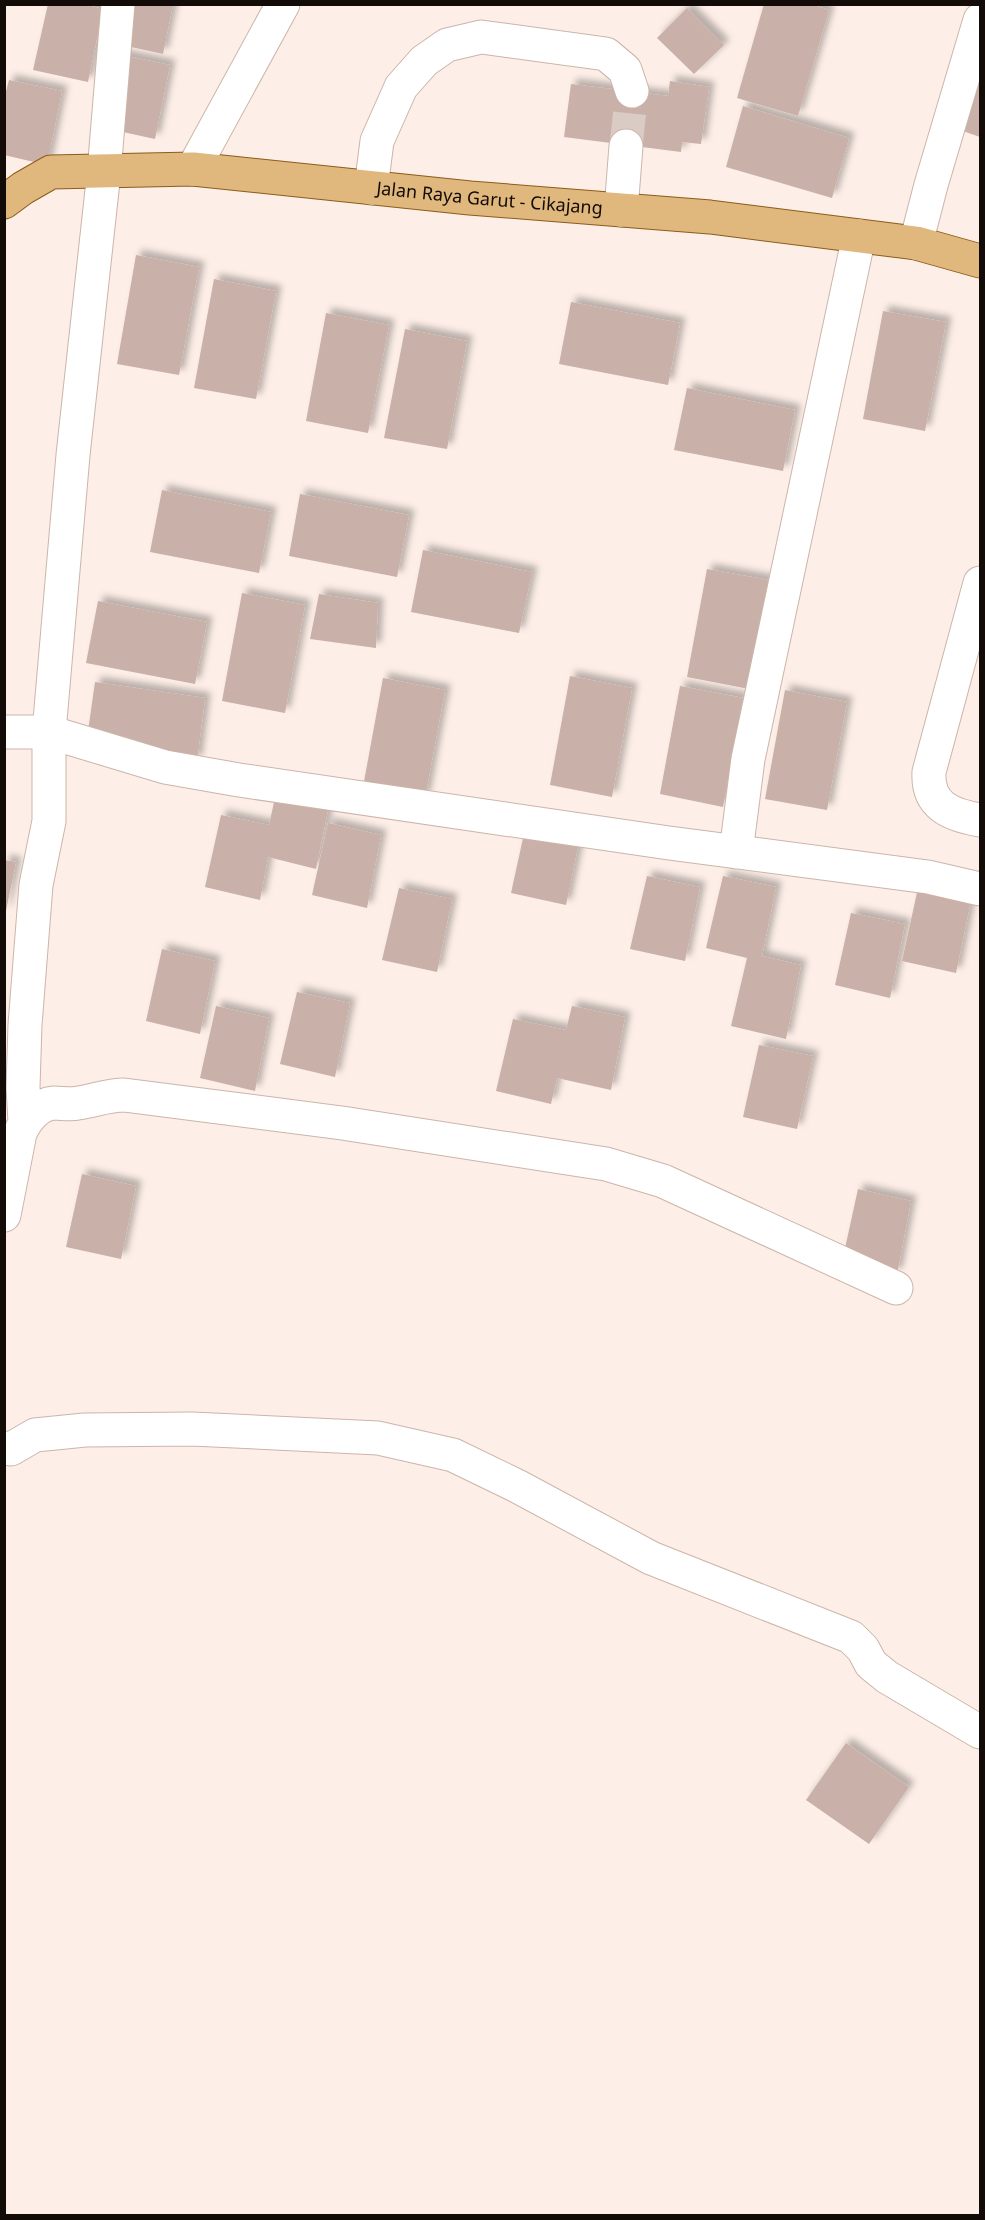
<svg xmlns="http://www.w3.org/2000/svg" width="985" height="2220" font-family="'Noto Sans',sans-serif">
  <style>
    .building { fill: #c9b0a8; filter: url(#shadow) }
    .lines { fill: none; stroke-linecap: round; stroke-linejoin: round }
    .minor-tunnel { stroke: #daccc5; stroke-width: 33; stroke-dasharray: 33 16; stroke-linecap: butt }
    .minor-casing { stroke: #ccb5a9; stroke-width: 35 }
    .major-casing { stroke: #8b5c1a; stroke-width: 35 }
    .minor { stroke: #fff; stroke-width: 33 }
    .major { stroke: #e0b77c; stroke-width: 33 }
    .labels { text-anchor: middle; stroke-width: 6; stroke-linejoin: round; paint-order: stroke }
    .street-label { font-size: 18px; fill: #120b07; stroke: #fdeee7 }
  </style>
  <defs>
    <filter id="shadow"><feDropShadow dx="5.5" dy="-5.5" stdDeviation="3" flood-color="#0004"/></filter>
  </defs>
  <rect width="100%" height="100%" fill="#fdeee7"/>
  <path class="building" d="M 48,4 L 83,4 L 103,9 L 88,82 L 33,70 Z
    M 116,4 L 173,4 L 163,54 L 108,42 Z
    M 764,4 L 810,4 L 829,10 L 798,116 L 737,98 Z
    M 687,8 L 724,45 L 694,74 L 657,38 Z
    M 117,54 L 170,65 L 155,139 L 100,127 Z
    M 980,73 L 980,137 L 960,130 Z
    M 9,80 L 62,91 L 47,165 L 4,155 L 4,99 Z
    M 670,81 L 709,87 L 701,144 L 682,142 L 681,152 L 564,137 L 571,84 L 668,96 Z
    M 743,106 L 849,138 L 832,198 L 726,167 Z
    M 136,255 L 199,267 L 179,375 L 117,364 Z
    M 214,279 L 276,291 L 256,399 L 194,388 Z
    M 571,302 L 680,323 L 668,385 L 559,364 Z
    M 883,311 L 946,322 L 925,431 L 863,419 Z
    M 326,313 L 389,325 L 368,433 L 306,421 Z
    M 405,329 L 467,341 L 447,449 L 384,438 Z
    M 687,388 L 795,410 L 783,471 L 674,450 Z
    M 162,490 L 271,512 L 259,573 L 150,552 Z
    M 300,494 L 409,515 L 397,577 L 289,556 Z
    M 423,550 L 532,572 L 519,633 L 411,612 Z
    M 707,569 L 769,580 L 749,689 L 687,677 Z
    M 242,593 L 305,605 L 285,713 L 222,701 Z
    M 319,594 L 378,603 L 376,648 L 310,639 Z
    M 98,601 L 207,622 L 195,684 L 86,663 Z
    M 570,676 L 632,688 L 612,797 L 550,785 Z
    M 383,678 L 445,690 L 425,798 L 363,787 Z
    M 95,682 L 205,698 L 197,761 L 86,745 Z
    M 680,686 L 743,698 L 723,807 L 660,794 Z
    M 785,690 L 847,702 L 827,810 L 765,799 Z
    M 278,784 L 331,795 L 316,869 L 268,857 L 260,900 L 205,887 L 221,815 L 269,825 Z
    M 527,820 L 581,832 L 566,905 L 511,893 Z
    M 328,823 L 381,835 L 367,908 L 312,895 Z
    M 4,860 L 16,862 L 6,911 L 4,911 Z
    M 647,876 L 700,887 L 685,961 L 630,949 Z
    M 723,876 L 776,887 L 762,956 L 801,965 L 786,1039 L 731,1026 L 747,958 L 706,948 Z
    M 399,888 L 452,899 L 437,972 L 382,960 Z
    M 918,888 L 971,900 L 956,973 L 902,961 Z
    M 851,913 L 905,924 L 890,998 L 835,985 Z
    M 162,949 L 215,961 L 200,1034 L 146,1021 Z
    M 297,992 L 350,1003 L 335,1077 L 280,1064 Z
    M 216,1006 L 269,1018 L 255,1091 L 200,1078 Z
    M 572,1006 L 625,1017 L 611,1090 L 557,1078 L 551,1104 L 496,1091 L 513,1019 L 566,1030 Z
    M 759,1045 L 813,1056 L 797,1129 L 743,1117 Z
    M 82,1174 L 136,1186 L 121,1259 L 66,1247 Z
    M 858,1189 L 911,1201 L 897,1274 L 842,1262 Z
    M 846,1743 L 909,1787 L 869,1844 L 806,1800 Z"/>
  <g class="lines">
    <path class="minor-tunnel" d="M 626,146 L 632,91"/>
    <g class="minor-casing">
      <path id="minor" d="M 193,169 L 283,4
        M 371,188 L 377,141 L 401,87 L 424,61 L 447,45 L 481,37 L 606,54 L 625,70 L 632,91
        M 621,210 L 626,146
        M 916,243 L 931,185 L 980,20
        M 980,583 L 929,772 C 927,806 951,815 980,820
        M 4,732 L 49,732 L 165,767 L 239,780 L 669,843 L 928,877 L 980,889
        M 736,852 L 748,759 L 859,236
        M 25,1122 L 23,1087 L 25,1025 L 36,885 L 49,821 L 49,732 L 73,455 L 104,172 L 118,4
        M 4,1215 L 20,1133 C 26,1119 38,1104 54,1103 C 62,1103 70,1105 78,1103 C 94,1101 107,1095 124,1095 L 342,1123 L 606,1164 L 663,1181 L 896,1288
        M 4,1448 L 11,1449 L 35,1435 L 85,1430 L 192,1429 L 378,1438 L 453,1455 L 517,1486 L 651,1558 L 851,1637 L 863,1649 L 871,1664 L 887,1677 L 980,1732"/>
    </g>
    <g class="major-casing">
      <g id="major">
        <path id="s1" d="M 4,202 L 23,188 L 51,172 L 193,169 L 470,198 L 710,217 L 916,243 L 980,261"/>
      </g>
    </g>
    <use href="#minor" class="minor"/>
    <use href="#major" class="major"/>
  </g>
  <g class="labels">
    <g class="street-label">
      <text dy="6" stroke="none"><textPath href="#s1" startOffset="496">Jalan Raya Garut - Cikajang</textPath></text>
    </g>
  </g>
  <rect width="985" height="2220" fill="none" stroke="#120b07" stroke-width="12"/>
</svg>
